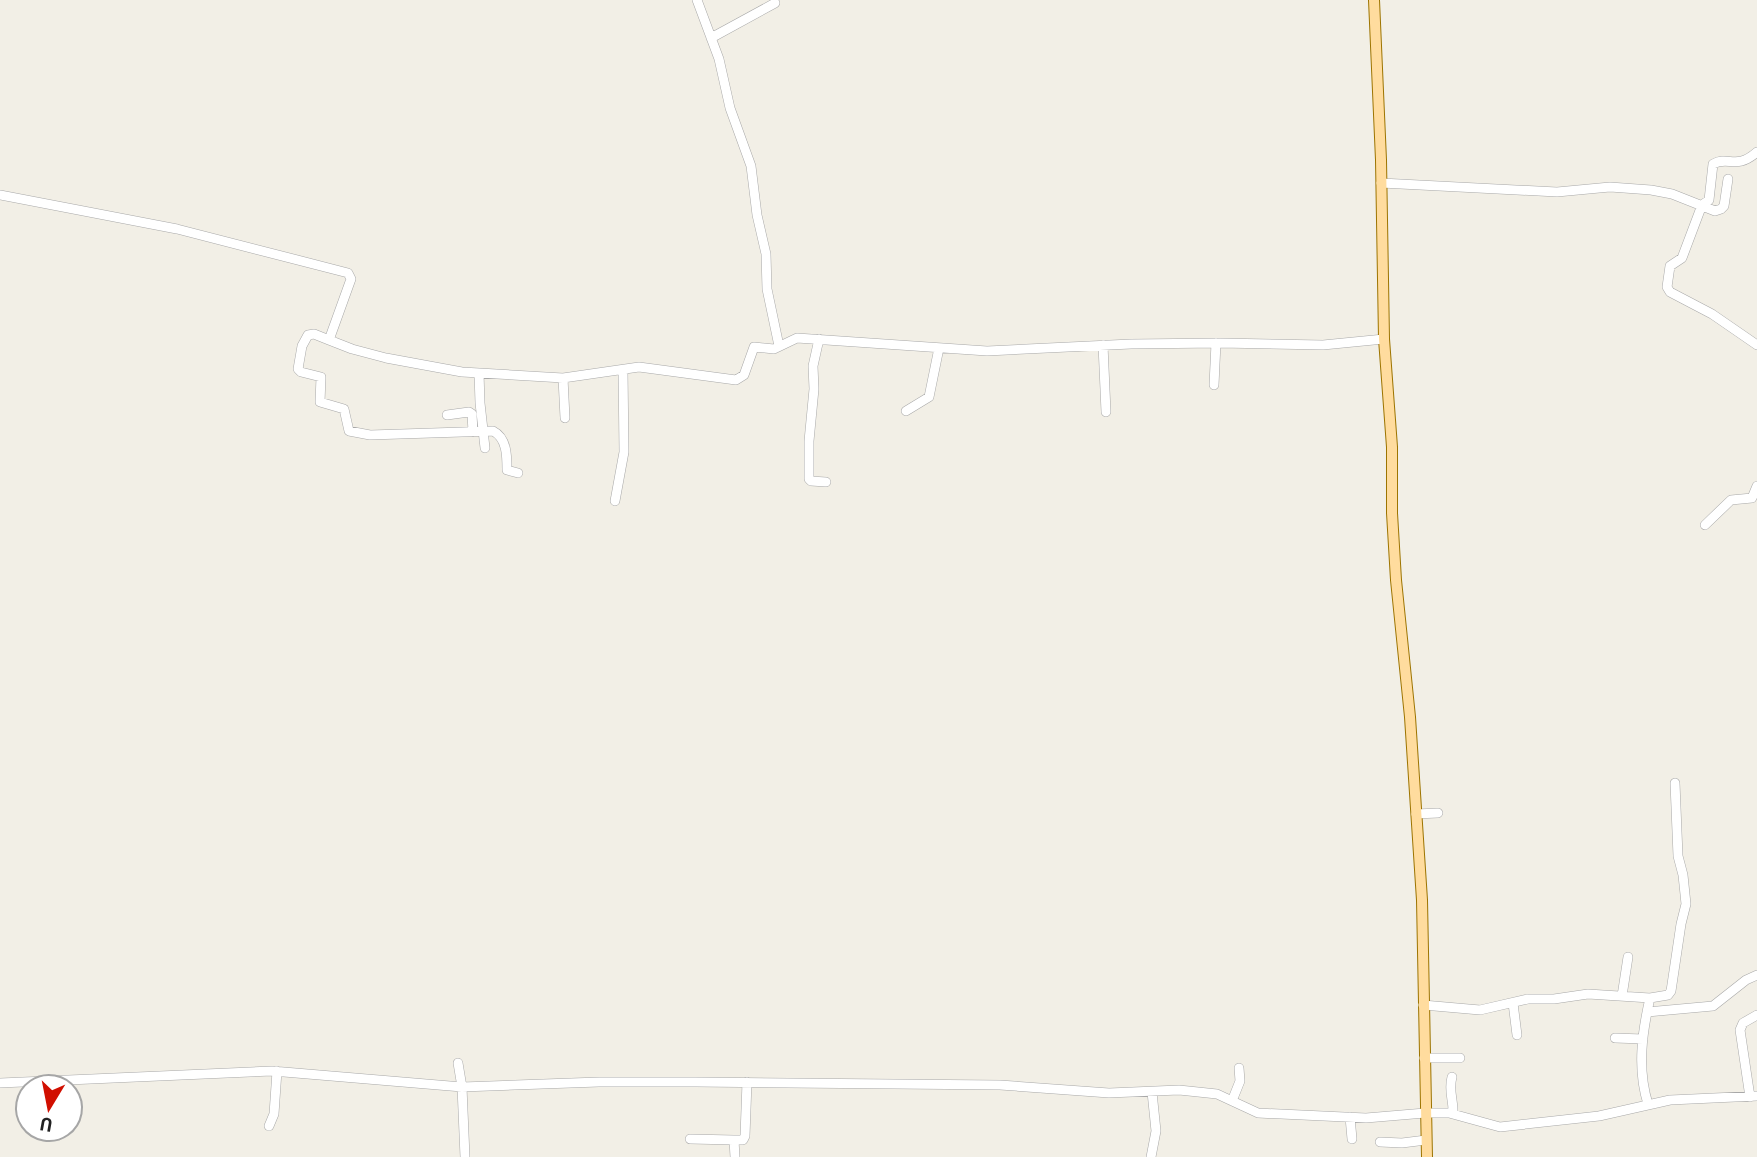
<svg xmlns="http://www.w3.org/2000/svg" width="1757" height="1157" font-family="Barlow,sans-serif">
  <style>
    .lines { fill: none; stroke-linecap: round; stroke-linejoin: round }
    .minor-casing { stroke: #a8a8a8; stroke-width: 10 }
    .major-casing { stroke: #9d7400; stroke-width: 12 }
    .minor { stroke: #fff; stroke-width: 9 }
    .major { stroke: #ffdc9e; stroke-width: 10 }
  </style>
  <rect width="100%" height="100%" fill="#f2efe6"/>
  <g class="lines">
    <g class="minor-casing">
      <path id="minor" d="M 697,0 L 719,59 L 730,108 L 751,166 L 757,215 L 766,254 L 767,289 L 779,346
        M 711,38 L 775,3
        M 1757,152 C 1735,171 1729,155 1713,164 L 1709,200 L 1702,205 L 1682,258 L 1670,266 L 1667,287 L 1670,292 L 1712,314 L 1757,345
        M 1381,183 L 1557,192 L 1610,187 L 1651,190 L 1672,194 L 1715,211 L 1721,209 L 1724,206 L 1728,179
        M 0,195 L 177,229 L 348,273 L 351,279 L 329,340 L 352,349 L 386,358 L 462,372 L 563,378 L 639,367 L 736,380 L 744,375 L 754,347 L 774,349 L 797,338 L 987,351 L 1131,344 L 1220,343 L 1323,345 L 1384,339
        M 819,339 L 813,366 L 814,389 L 809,441 L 809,479 L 811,481 L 826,482
        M 329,340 L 314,334 L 308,335 L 302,346 L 298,369 L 301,372 L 321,377 L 320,402 L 344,409 L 349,431 L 370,435 L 493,431 C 507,438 507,456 507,470 L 518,473
        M 1103,345 L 1106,412
        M 479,373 L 480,403 L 485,448
        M 563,378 L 565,418
        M 1214,385 L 1216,343
        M 906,411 L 929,397 L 939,348
        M 447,415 L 469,412 L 472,414 L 473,432
        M 615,501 L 624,452 L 623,370
        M 1705,525 L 1731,500 L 1752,498 L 1757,486
        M 1416,814 L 1438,813
        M 1622,996 L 1628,957
        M 1513,1003 L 1517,1035
        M 1423,1005 L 1480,1010 L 1528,999 L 1554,999 L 1588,994 L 1650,998
        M 1647,1012 L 1713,1006 L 1746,980 L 1757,975
        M 1615,1038 L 1643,1039
        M 1424,1058 L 1460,1058
        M 458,1063 L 462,1087 L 465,1157
        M 1452,1077 C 1448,1091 1454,1101 1453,1114
        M 0,1083 L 272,1071 L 462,1087 L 599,1082 L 696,1082 L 1000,1085 L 1109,1093 L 1179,1090 L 1217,1094 L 1258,1113 L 1366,1118 L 1425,1113 L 1449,1113 L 1500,1127 L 1599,1116 L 1670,1100 L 1757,1096
        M 1750,1097 L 1740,1030 L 1743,1023 L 1757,1015
        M 1232,1101 L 1240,1081 L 1239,1068
        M 1648,1104 C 1637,1069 1642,1033 1650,998 L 1668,995 L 1671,991 L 1681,924 L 1686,904 L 1683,875 L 1678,856 L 1675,783
        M 1350,1117 L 1352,1139
        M 269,1126 L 274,1114 L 277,1071
        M 690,1139 L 734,1140
        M 1380,1142 L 1402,1143 L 1426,1140
        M 735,1157 L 734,1140 L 743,1140 L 745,1136 L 747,1082
        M 1151,1157 L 1156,1131 L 1152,1092"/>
    </g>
    <g class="major-casing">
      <path id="major" d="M 1374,0 L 1381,160 L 1384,339 L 1392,447 L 1392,513 L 1396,580 L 1410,717 L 1422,900 L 1427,1157"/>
    </g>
    <use href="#minor" class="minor"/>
    <use href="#major" class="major"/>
  </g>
  <g transform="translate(49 1108) rotate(190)"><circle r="33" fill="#ffffff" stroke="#a6a6a6" stroke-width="2"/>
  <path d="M0-5L12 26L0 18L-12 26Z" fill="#d10f00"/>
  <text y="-10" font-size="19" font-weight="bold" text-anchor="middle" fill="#212121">U</text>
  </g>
</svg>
